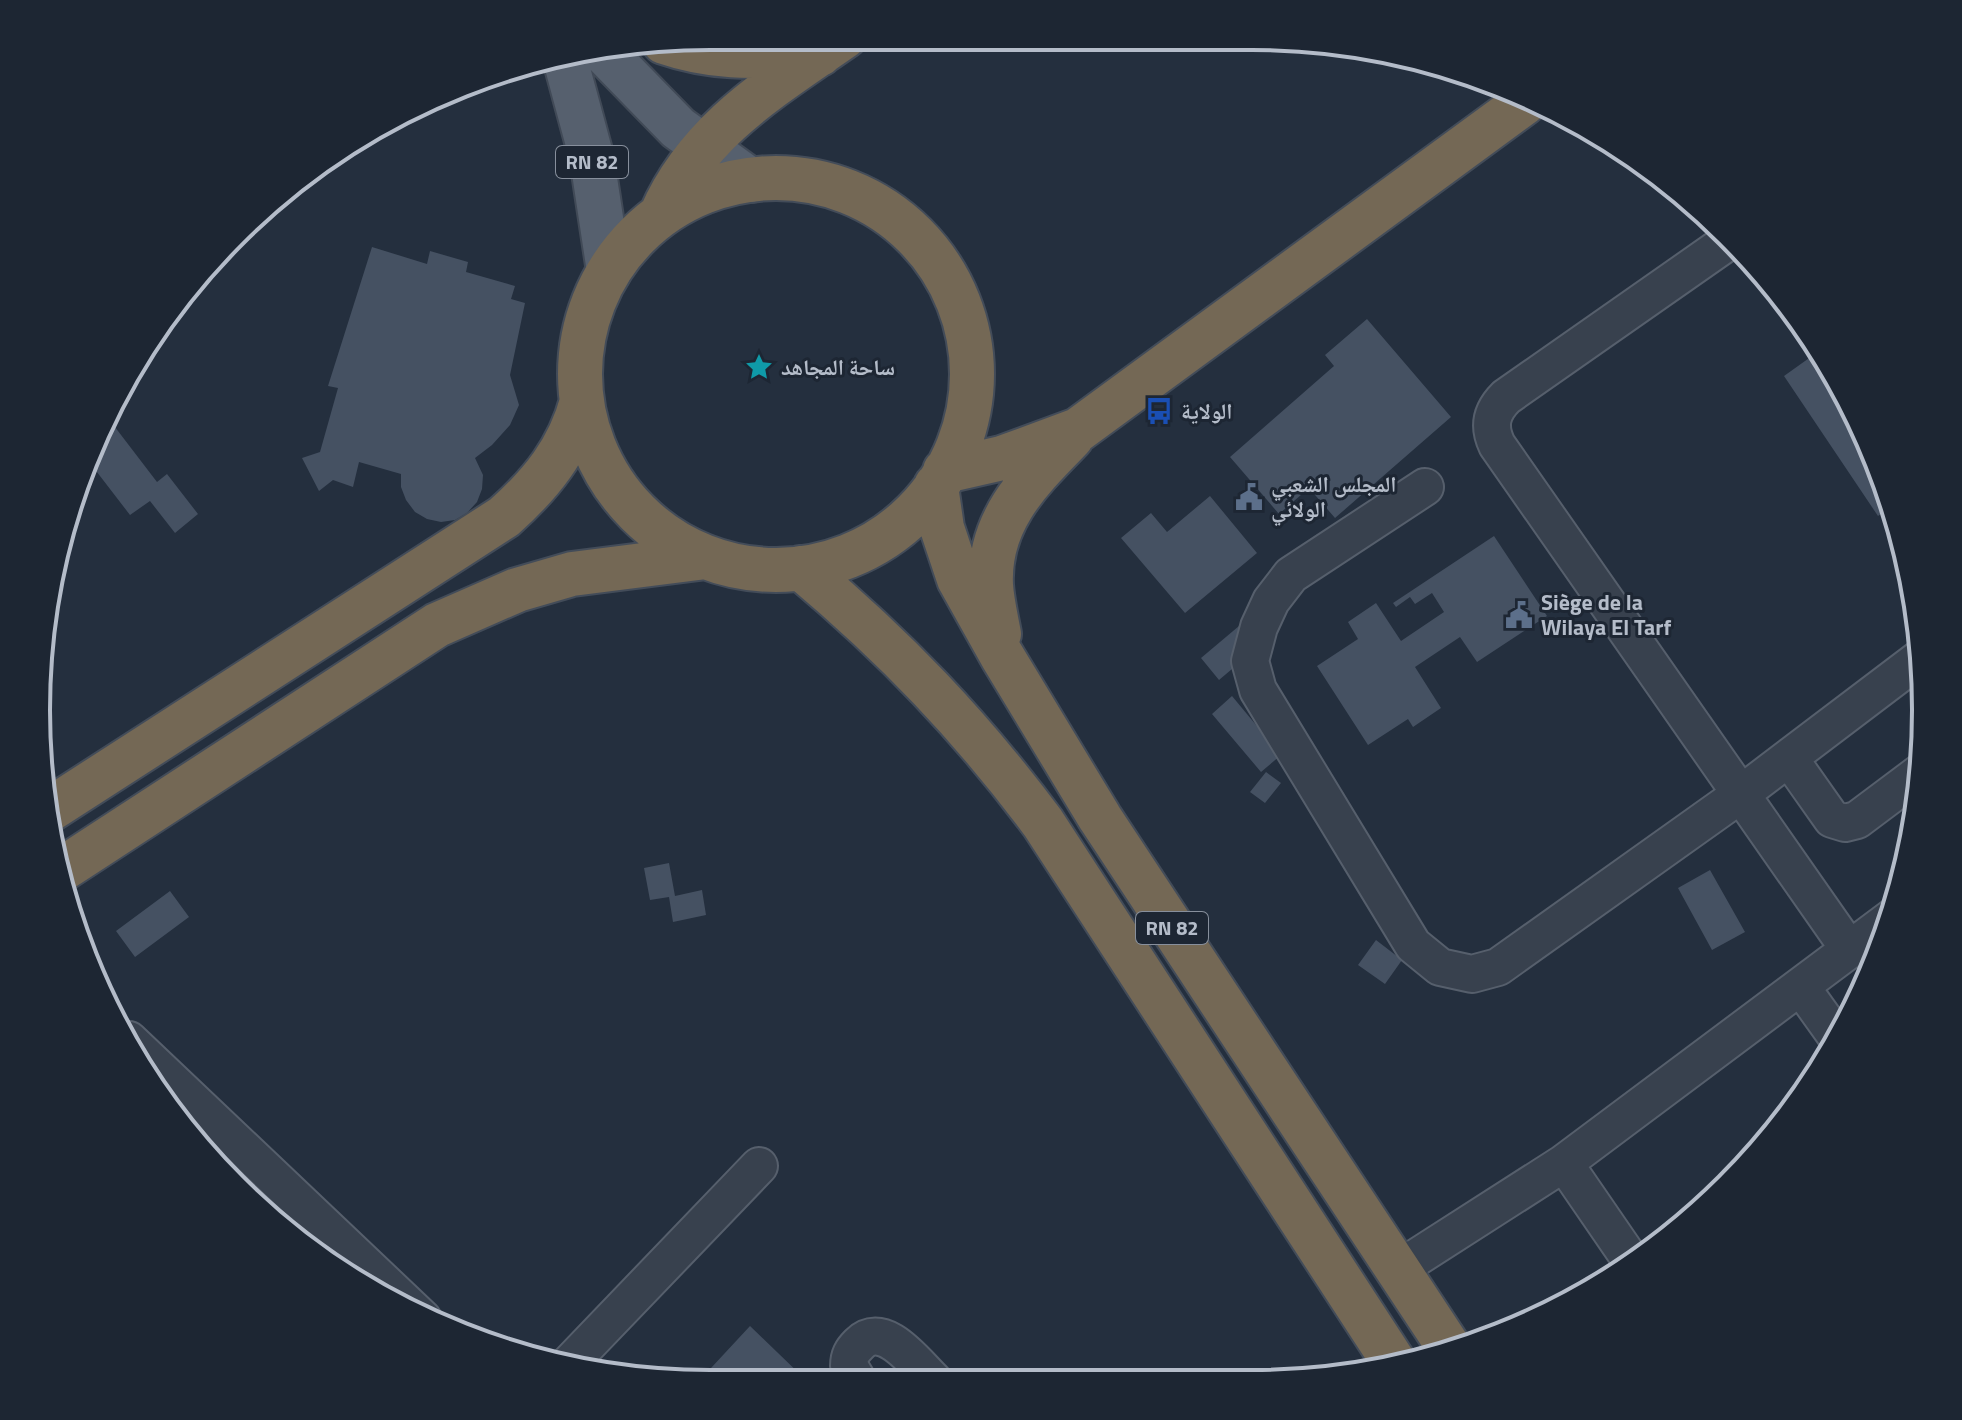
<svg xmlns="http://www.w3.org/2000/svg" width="1962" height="1420" font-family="'Titillium Web','Noto Naskh Arabic',sans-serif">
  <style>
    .building { fill: #455162 }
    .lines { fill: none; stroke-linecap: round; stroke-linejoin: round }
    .minor-casing { stroke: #565f6c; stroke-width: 40 }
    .major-casing { stroke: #414a57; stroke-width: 48 }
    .highway-casing { stroke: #434c59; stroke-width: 48 }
    .minor { stroke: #38414e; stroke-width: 36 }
    .major { stroke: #56606e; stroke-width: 44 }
    .highway { stroke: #746855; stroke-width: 44 }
    .labels { text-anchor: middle; stroke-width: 6; stroke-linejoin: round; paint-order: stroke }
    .shield { fill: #1d2633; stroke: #878f9c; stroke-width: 2 }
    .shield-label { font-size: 20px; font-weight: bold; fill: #b4bcc9 }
    .poi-label { font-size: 22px; font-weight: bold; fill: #b4bcc9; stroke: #1d2633; text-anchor: start }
    .rim { fill: none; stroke: #b4bcc9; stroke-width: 4 }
  </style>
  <rect width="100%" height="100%" fill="#242f3e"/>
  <path class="building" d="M 372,247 L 427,264 L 430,251 L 468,262 L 466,272 L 515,286 L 511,299 L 525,303 L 510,375 L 519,405 L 510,425 L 492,445 L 475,458 L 483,475 L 482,489 L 477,502 L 467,513 L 455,520 L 441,522 L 427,519 L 415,512 L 406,500 L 401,487 L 401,474 L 359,462 L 353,487 L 333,480 L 319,491 L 302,458 L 320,452 L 338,388 L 328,386 Z
    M 1367,319 L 1451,417 L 1335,518 L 1309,488 L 1279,514 L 1230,457 L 1334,366 L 1325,355 Z
    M 1819,351 L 1856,411 L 1892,506 L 1878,516 L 1784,376 Z
    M 105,414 L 157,482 L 167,474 L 198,514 L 175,533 L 150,501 L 130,515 L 90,463 Z
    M 1210,496 L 1257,553 L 1185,613 L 1121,538 L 1151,513 L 1167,532 Z
    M 1494,536 L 1547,616 L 1477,662 L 1460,637 L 1415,667 L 1441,708 L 1413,727 L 1408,719 L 1368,745 L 1317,666 L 1358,639 L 1348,622 L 1376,603 L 1401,641 L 1444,612 L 1432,593 L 1415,604 L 1410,597 L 1396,607 L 1393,603 Z
    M 1239,626 L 1258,647 L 1219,680 L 1201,658 Z
    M 1232,696 L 1281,755 L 1261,772 L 1212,714 Z
    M 1266,772 L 1281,783 L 1265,803 L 1250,792 Z
    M 669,863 L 675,896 L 702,890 L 706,915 L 673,922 L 669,897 L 650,900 L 644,868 Z
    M 1710,870 L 1745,932 L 1712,950 L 1678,888 Z
    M 170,891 L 189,917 L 135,957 L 116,931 Z
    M 1376,940 L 1402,960 L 1385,984 L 1358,965 Z
    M 1782,1121 L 1761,1151 L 1754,1140 Z
    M 750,1326 L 808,1382 L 698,1382 Z"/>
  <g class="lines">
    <g class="minor-casing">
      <path id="minor" d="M 1726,243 L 1506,397 C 1491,412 1488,426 1497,445 L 1849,949
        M 1425,487 L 1291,575 L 1271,601 L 1259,627 L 1250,661 L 1258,690 L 1413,945 L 1440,967 L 1472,974 L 1498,967 L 1741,794 L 1923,656
        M 1789,758 L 1832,819 L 1845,823 L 1857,820 L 1921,772
        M 1801,987 L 1839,1040
        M 129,1040 L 423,1319
        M 1564,1163 L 1632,1262
        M 1397,1270 L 1564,1163 L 1893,917
        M 567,1366 L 759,1166
        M 858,1381 L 849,1366 C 849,1356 852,1351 859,1344 C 884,1319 916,1364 934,1381"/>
    </g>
    <g class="major-casing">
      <path id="major" d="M 602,50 L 678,128 L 750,180
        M 564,55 L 592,159 L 609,271"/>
    </g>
    <g class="highway-casing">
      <path id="highway" d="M 664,42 C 719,61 763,56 820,54
        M580 374a196 196 0 1 1 392 0a196 196 0 1 1-392 0Z
        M 661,215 C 698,130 772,87 845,36
        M 945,471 L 1002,458 L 1078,430 L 1524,103
        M 936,486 L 942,528 L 959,579 L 1002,656 L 1100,818 L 1450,1349
        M 801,568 C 895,647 970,725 1043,823 L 1395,1364
        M 999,634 C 996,618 992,601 991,585 C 988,520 1030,480 1071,438
        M 46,812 L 504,517 C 541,484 569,450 582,401
        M 61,870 L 437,625 L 517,590 L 572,574 L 706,557"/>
    </g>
    <use href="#minor" class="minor"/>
    <use href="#major" class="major"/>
    <use href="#highway" class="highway"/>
  </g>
  <defs>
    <g id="sight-bare" transform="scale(2.16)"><path d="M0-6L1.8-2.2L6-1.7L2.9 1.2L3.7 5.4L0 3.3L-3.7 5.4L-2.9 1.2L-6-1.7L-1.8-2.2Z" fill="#0f9aa8" stroke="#1d2633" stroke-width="2.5" paint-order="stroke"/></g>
    <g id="bus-bare" transform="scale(2.16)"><path d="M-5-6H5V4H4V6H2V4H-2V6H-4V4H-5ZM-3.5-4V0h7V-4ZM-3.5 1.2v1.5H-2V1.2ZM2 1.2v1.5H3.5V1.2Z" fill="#1a4fb4" stroke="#1d2633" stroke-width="2.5" paint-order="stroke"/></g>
    <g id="civic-bare" transform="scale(2.16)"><path d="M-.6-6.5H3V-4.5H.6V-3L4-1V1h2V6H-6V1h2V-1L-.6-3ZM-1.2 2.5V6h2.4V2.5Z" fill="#5c6f8a" stroke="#1d2633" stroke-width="2.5" paint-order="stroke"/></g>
  </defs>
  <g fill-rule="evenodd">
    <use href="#sight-bare" x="759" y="367"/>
    <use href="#bus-bare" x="1159" y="411"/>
    <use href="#civic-bare" x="1249" y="497"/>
    <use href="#civic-bare" x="1519" y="615"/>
  </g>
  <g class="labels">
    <g class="shield">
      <rect x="556" y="146" width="72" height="32" rx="6"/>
      <rect x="1136" y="912" width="72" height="32" rx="6"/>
    </g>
    <g class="shield-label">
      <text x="592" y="169">RN 82</text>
      <text x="1172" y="935">RN 82</text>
    </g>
    <g class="poi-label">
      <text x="781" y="375">ساحة المجاهد</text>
      <text x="1181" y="419">الولاية</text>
      <text x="1271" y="492">المجلس الشعبي<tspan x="1271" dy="25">الولائي</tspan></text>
      <text x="1541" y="610">Siège de la<tspan x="1541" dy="25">Wilaya El Tarf</tspan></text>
    </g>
  </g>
  <path d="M0 0H1962V1420H0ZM710 50H1252A660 660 0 0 1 1912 710V710A660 660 0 0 1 1252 1370H710A660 660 0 0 1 50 710V710A660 660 0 0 1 710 50Z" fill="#1d2633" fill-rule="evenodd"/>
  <path class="rim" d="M710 50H1252A660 660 0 0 1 1912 710V710A660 660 0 0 1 1252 1370H710A660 660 0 0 1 50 710V710A660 660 0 0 1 710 50Z"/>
</svg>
